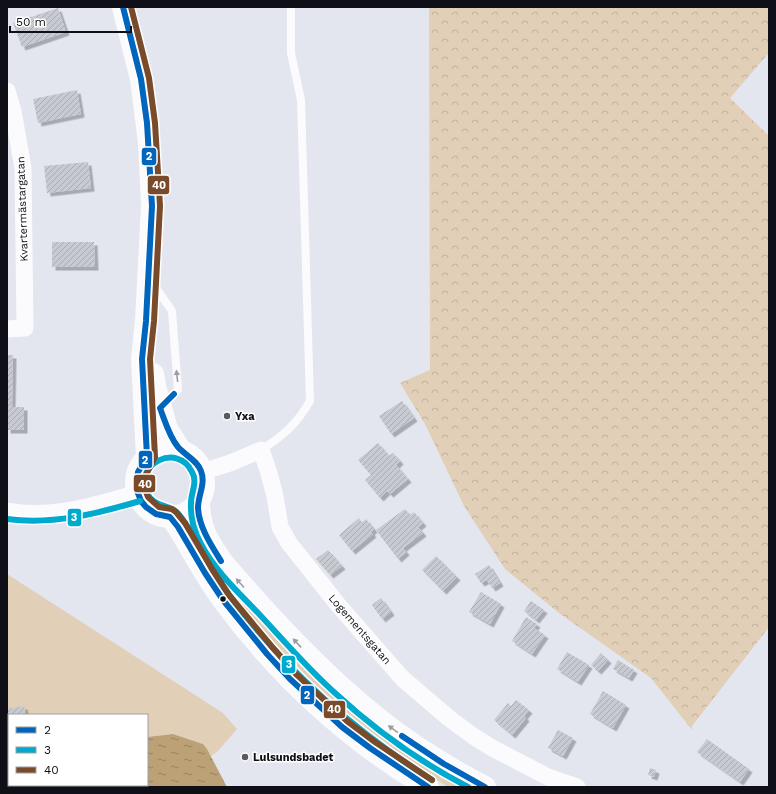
<svg xmlns="http://www.w3.org/2000/svg" width="776" height="794" font-family="'Work Sans',sans-serif">
  <style>
    .green { fill: #e2cfb7 }
    .forest { fill: url(#forest-crowns) }
    .water { fill: url(#water-ripples) }
    .building { fill: url(#building-hatch); filter: url(#shadow) }
    .lines { fill: none; stroke-linecap: round; stroke-linejoin: round }
    .lane { stroke: #fbfbfd; stroke-width: 8 }
    .street { stroke: #fbfbfd; stroke-width: 17 }
    .secondary { stroke: #fbfbfd; stroke-width: 22 }
    .bus-1-casing { stroke: #fff; stroke-width: 9 }
    .bus-2-casing { stroke: #fff; stroke-width: 9 }
    .bus-3-casing { stroke: #fff; stroke-width: 9 }
    .bus-1 { stroke: #0065bd; stroke-width: 6 }
    .bus-2 { stroke: #00a9ce; stroke-width: 6 }
    .bus-3 { stroke: #7a4b2a; stroke-width: 6 }
    .oneway { fill: #9d9da1 }
    .poi-dot { fill: #595b63; stroke: #fff; stroke-width: 1.5 }
    .bus-dot { fill: #0f1017; stroke: #fff; stroke-width: 1.5 }
    .labels { text-anchor: middle; stroke-width: 3; stroke-linejoin: round; paint-order: stroke }
    .street-label { font-size: 11px; fill: #0f1017; stroke: #fff }
    .poi-label { font-size: 11px; font-weight: bold; fill: #0f1017; stroke: #fff; text-anchor: start }
    .line-badge { stroke: #fff; stroke-width: 1.5 }
    .badge-label { font-size: 11px; text-anchor: middle; font-weight: bold; fill: #fff }
  </style>
  <defs>
    <pattern id="forest-crowns" width="20" height="18" patternUnits="userSpaceOnUse"><rect width="20" height="18" fill="#e2cfb7"/><path d="M2 6a3 3 0 1 1 6 0M12 15a3 3 0 1 1 6 0" fill="none" stroke="#c1b19d"/></pattern>
    <pattern id="water-ripples" width="26" height="14" patternUnits="userSpaceOnUse"><rect width="26" height="14" fill="#bca177"/><path d="M2 4q2-2 4 0t4 0M15 11q2-2 4 0t4 0" fill="none" stroke="#978261"/></pattern>
    <pattern id="building-hatch" width="6" height="6" patternUnits="userSpaceOnUse"><rect width="6" height="6" fill="#c8cad1"/><path d="M-1 1l2-2M0 6l6-6M5 7l2-2" fill="none" stroke="#abacb3"/></pattern>
    <filter id="shadow"><feDropShadow dx="3.5" dy="3.5" stdDeviation="0" flood-color="#0004"/></filter>
  </defs>
  <rect width="100%" height="100%" fill="#e3e6ef"/>
  <path class="green" d="M 215,566 L 246,606 L 287,651 L 335,695 L 464,787 L 448,787 L 405,760 L 368,734 L 329,701 L 281,655 L 240,610 L 211,568 Z
    M 7,574 L 223,713 L 237,729 L 218,751 L 211,756 L 203,744 L 173,734 L 147,737 L 147,715 L 9,715 L 9,750 L 7,750 Z"/>
  <path class="forest" d="M 429,7 L 769,7 L 769,55 L 767,55 L 730,98 L 769,136 L 769,627 L 692,726 L 692,730 L 651,678 L 559,613 L 505,569 L 464,506 L 425,424 L 400,383 L 430,370 Z"/>
  <path class="water" d="M 173,734 L 203,744 L 207,749 L 227,787 L 7,787 L 7,750 L 9,750 L 9,785 L 147,785 L 147,737 Z"/>
  <path class="building" d="M 58,8 L 66,32 L 22,47 L 13,23 Z
    M 77,90 L 81,114 L 38,123 L 33,99 Z
    M 88,162 L 91,188 L 47,193 L 44,166 Z
    M 52,242 L 94,242 L 95,267 L 52,267 Z
    M 7,355 L 13,355 L 12,407 L 24,407 L 24,430 L 7,430 Z
    M 402,401 L 414,418 L 391,434 L 379,416 Z
    M 378,443 L 389,456 L 393,453 L 400,461 L 396,465 L 408,479 L 390,494 L 387,491 L 380,498 L 365,480 L 371,475 L 358,460 Z
    M 405,509 L 410,515 L 414,512 L 423,523 L 418,527 L 423,533 L 403,548 L 406,552 L 398,559 L 376,530 Z
    M 359,518 L 362,523 L 366,519 L 374,529 L 371,532 L 373,534 L 352,551 L 339,535 Z
    M 328,550 L 342,566 L 330,575 L 316,559 Z
    M 436,556 L 457,577 L 443,591 L 422,570 Z
    M 489,565 L 500,583 L 492,588 L 487,580 L 481,583 L 475,574 Z
    M 481,592 L 501,604 L 490,624 L 469,612 Z
    M 381,598 L 391,612 L 382,619 L 372,605 Z
    M 531,601 L 544,610 L 536,620 L 524,611 Z
    M 526,617 L 537,624 L 534,628 L 545,635 L 532,654 L 512,641 Z
    M 567,652 L 589,665 L 578,682 L 557,669 Z
    M 601,653 L 608,660 L 598,671 L 591,665 Z
    M 618,660 L 634,670 L 629,678 L 613,669 Z
    M 603,691 L 626,705 L 613,728 L 590,714 Z
    M 516,700 L 529,710 L 524,716 L 526,718 L 512,735 L 494,720 L 508,703 L 511,706 Z
    M 24,706 L 26,715 L 9,715 L 8,731 L 7,709 Z
    M 558,730 L 573,738 L 563,756 L 548,748 Z
    M 707,739 L 749,769 L 740,782 L 697,752 Z
    M 650,768 L 656,770 L 654,777 L 648,775 Z"/>
  <g class="lines">
    <path class="lane" d="M 152,282 L 172,311 L 178,390 L 162,406
      M 261,450 C 284,435 296,425 310,401 L 301,100 L 291,53 L 291,7"/>
    <path class="street" d="M 7,91 L 13,111 L 23,168 L 25,328 L 7,329
      M 202,472 L 230,463 L 261,450 L 268,470 L 275,496 L 280,527 L 289,543 L 339,606 L 403,679 L 450,719 L 473,736 L 494,749 L 548,777 L 577,787
      M 7,511 C 52,519 95,506 138,493"/>
    <path class="secondary" d="M 123,7 L 141,79 L 149,143 L 152,206 L 146,321 L 142,359 L 147,457
      M 153,374 L 156,390 L 167,429 L 181,451
      M136 483a34 34 0 1 1 68 0a34 34 0 1 1-68 0Z
      M 199,500 C 199,528 207,540 223,563 C 269,616 320,672 375,716 C 407,742 449,769 485,787
      M 170,517 L 178,527 C 193,552 206,577 223,600 C 277,674 348,740 428,787"/>
    <g class="bus-1-casing">
      <path id="bus-1" d="M 123,7 L 141,79 L 147,123 L 152,206 L 146,321 L 142,359 L 147,457 L 138,472 L 136,488 L 141,501 L 146,507 L 156,514 L 170,517 L 178,527 L 205,573 L 223,600 L 267,654 L 290,679 L 342,727 L 370,748 L 428,787
        M 174,394 L 160,408 C 165,421 169,436 178,447 C 186,456 197,460 201,471 C 206,484 198,495 198,508 C 199,527 211,545 221,561
        M 402,736 L 444,764 L 485,787"/>
    </g>
    <g class="bus-2-casing">
      <path id="bus-2" d="M 7,519 C 53,525 96,514 140,501
        M 432,780 C 353,730 286,671 230,596 C 212,572 200,544 183,520 C 181,517 177,512 174,510 C 164,504 153,506 147,493 C 133,464 178,442 192,472 C 198,482 191,492 191,503 C 190,518 194,531 201,544 C 215,571 239,593 260,615 C 285,642 308,669 335,693 C 375,730 420,762 468,787"/>
    </g>
    <g class="bus-3-casing">
      <path id="bus-3" d="M 131,7 L 149,78 L 155,123 L 160,206 L 154,321 L 150,359 L 155,457 L 146,475 L 144,487 L 148,497 L 159,507 L 172,509 L 176,512 L 185,523 L 212,569 L 229,595 L 273,648 L 296,674 L 347,721 L 375,742 L 432,780"/>
    </g>
    <use href="#bus-1" class="bus-1"/>
    <use href="#bus-2" class="bus-2"/>
    <use href="#bus-3" class="bus-3"/>
  </g>
  <defs><path id="oneway-solid" d="M-6-.8H1V-3.2L6.5 0L1 3.2V.8H-6Z"/></defs>
  <g class="oneway">
    <use href="#oneway-solid" transform="translate(177 376) rotate(-96)"/>
    <use href="#oneway-solid" transform="translate(240 583) rotate(-132)"/>
    <use href="#oneway-solid" transform="translate(297 643) rotate(-133)"/>
    <use href="#oneway-solid" transform="translate(393 729) rotate(-144)"/>
  </g>
  <g class="poi-dot">
    <circle cx="227" cy="416" r="4"/>
    <circle cx="245" cy="757" r="4"/>
  </g>
  <circle class="bus-dot" cx="223" cy="599" r="3.5"/>
  <g class="labels">
    <g class="street-label">
      <text transform="translate(22 209) rotate(-92)" y="4">Kvartermästargatan</text>
      <text transform="translate(360 629) rotate(49)" y="4">Logementsgatan</text>
    </g>
    <g class="poi-label">
      <text x="235" y="420">Yxa</text>
      <text x="253" y="761">Lulsundsbadet</text>
    </g>
  </g>
  <g class="line-badge">
    <rect x="141" y="147" width="16" height="19" rx="4" fill="#0065bd"/>
    <rect x="147" y="175" width="23" height="20" rx="4" fill="#7a4b2a"/>
    <rect x="138" y="450" width="15" height="19" rx="4" fill="#0065bd"/>
    <rect x="133" y="474" width="23" height="19" rx="4" fill="#7a4b2a"/>
    <rect x="67" y="508" width="15" height="19" rx="4" fill="#00a9ce"/>
    <rect x="281" y="655" width="15" height="19" rx="4" fill="#00a9ce"/>
    <rect x="300" y="685" width="15" height="20" rx="4" fill="#0065bd"/>
    <rect x="323" y="700" width="23" height="19" rx="4" fill="#7a4b2a"/>
  </g>
  <g class="badge-label">
    <text x="149" y="160">2</text>
    <text x="159" y="189">40</text>
    <text x="145" y="464">2</text>
    <text x="145" y="488">40</text>
    <text x="74" y="521">3</text>
    <text x="289" y="668">3</text>
    <text x="307" y="699">2</text>
    <text x="334" y="713">40</text>
  </g>
  <rect width="776" height="794" fill="none" stroke="#0f1017" stroke-width="16"/>
  <rect x="8" y="714" width="140" height="72" fill="#ffffff" stroke="#9f9fa2"/>
  <rect x="16" y="727" width="20" height="6" fill="#0065bd" stroke="#9f9fa2"/>
  <text x="44" y="734" font-size="12" fill="#0f1017">2</text>
  <rect x="16" y="747" width="20" height="6" fill="#00a9ce" stroke="#9f9fa2"/>
  <text x="44" y="754" font-size="12" fill="#0f1017">3</text>
  <rect x="16" y="767" width="20" height="6" fill="#7a4b2a" stroke="#9f9fa2"/>
  <text x="44" y="774" font-size="12" fill="#0f1017">40</text>
  <path d="M10 26v6h121v-6" fill="none" stroke="#0f1017" stroke-width="2"/>
  <text x="16" y="26" font-size="12" fill="#0f1017" stroke="#ffffff" stroke-width="3" paint-order="stroke">50 m</text>
</svg>
